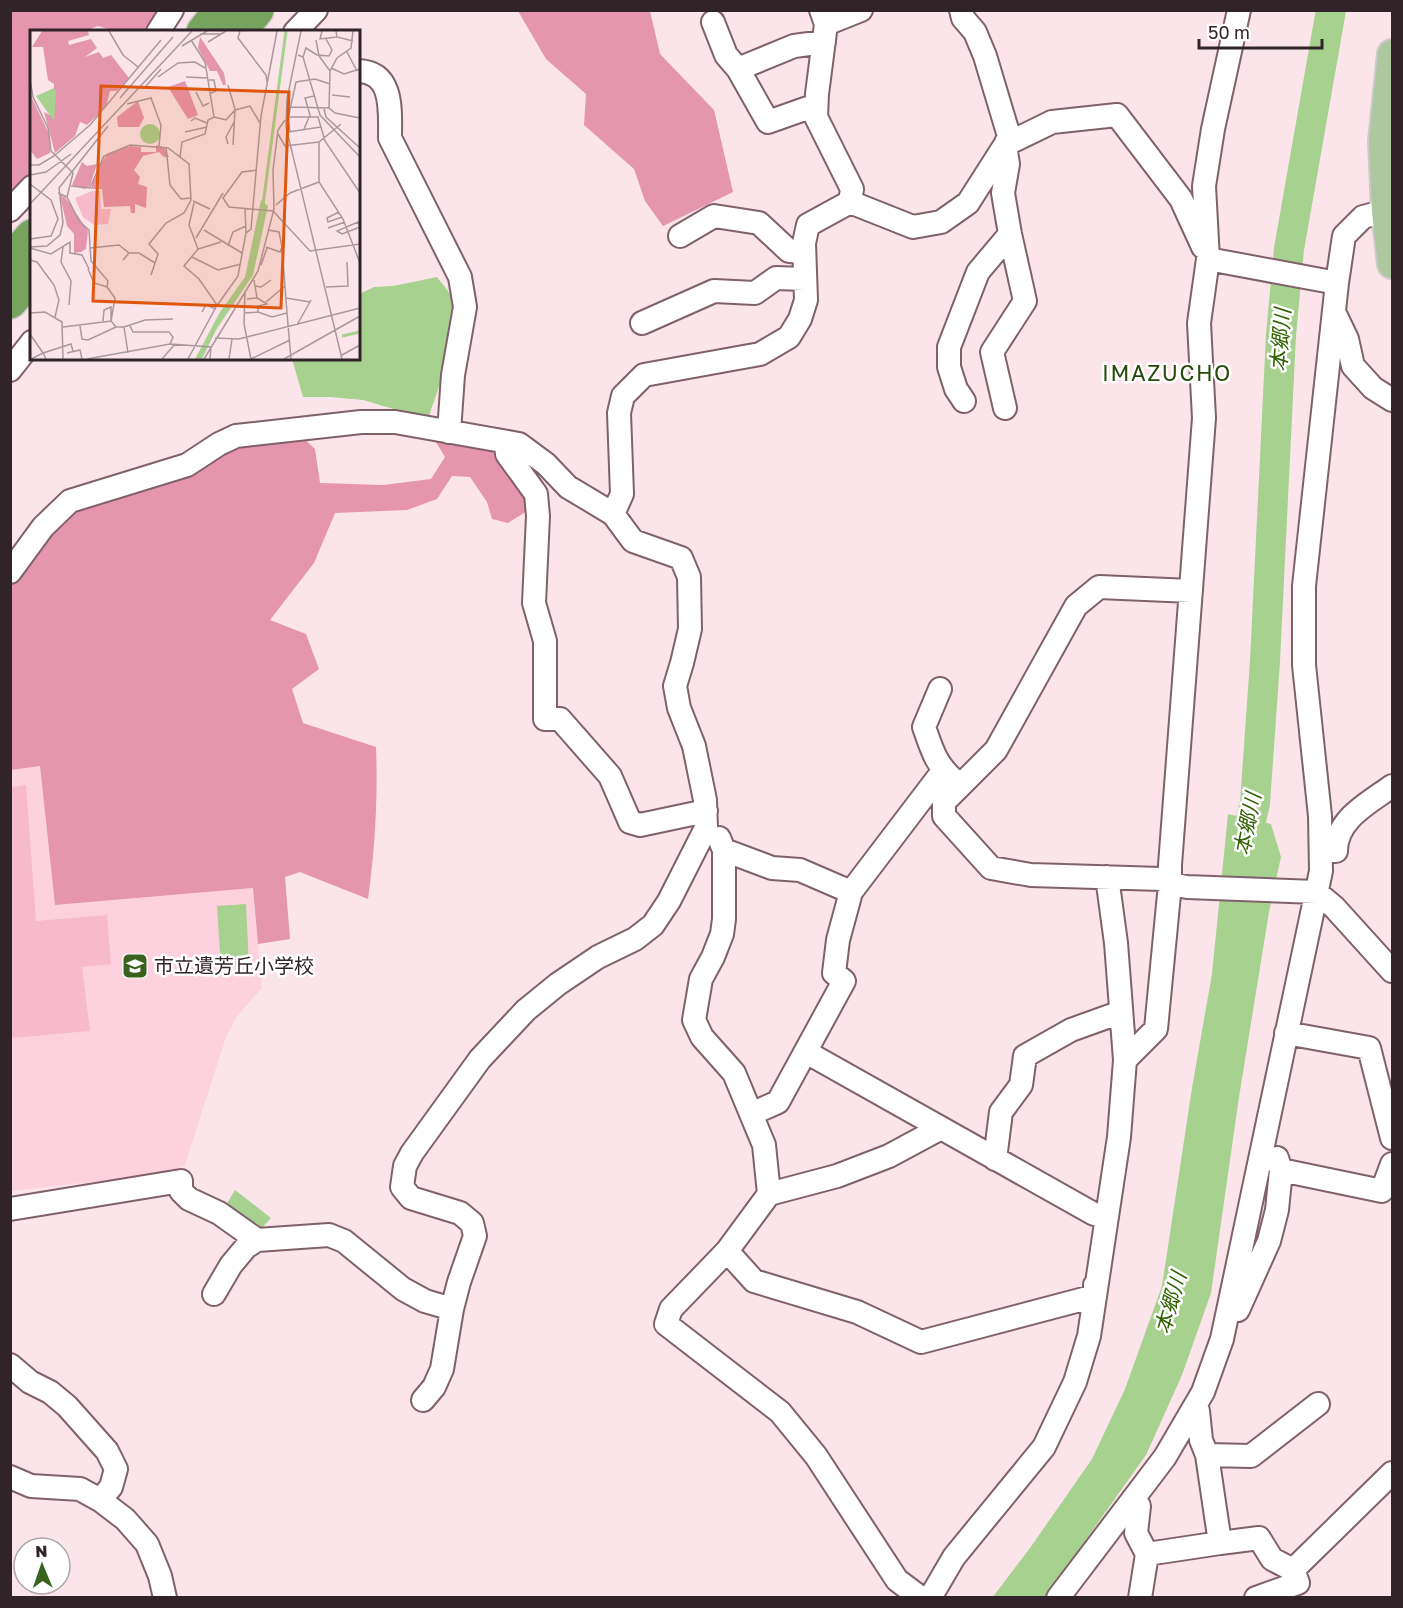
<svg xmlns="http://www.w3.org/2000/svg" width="1403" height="1608" font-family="'Golos Text','Noto Sans JP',sans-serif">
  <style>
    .built { fill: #fdd2de }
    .green { fill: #f7bacc }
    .forest { fill: #e595ae }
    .water { fill: #a6d18f }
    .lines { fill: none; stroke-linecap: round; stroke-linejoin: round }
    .river { stroke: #a6d18f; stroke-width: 30 }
    .minor-casing { stroke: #80616a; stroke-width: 26 }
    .major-casing { stroke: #cecacb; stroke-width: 32 }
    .highway-casing { stroke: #cecacb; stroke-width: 36 }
    .minor { stroke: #fff; stroke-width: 22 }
    .major { stroke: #adc89e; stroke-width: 28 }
    .highway { stroke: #76a35d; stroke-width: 33 }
    .labels { text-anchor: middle; stroke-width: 5; stroke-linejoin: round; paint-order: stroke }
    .poi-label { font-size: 20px; fill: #312428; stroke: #fff; text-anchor: start }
    .water-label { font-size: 21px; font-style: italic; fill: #306200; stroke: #fff }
    .quarter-label { font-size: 22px; letter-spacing: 1.5px; fill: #264a09; stroke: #fff }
    .inset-river { fill: none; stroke: #a6d18f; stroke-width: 3 }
    .inset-road { fill: none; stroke: #aa989d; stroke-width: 1.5 }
    .view { fill: #df560d; fill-opacity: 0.15; stroke: #df560d; stroke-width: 3 }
    .inset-edge { fill: none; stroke: #312428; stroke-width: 3 }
  </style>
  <rect width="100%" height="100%" fill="#fbe5eb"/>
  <path class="built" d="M 40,766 L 55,905 L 253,888 L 262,988 L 238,1015 L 226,1037 L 185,1165 L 170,1173 L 11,1191 L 11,770 Z"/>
  <path class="green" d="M 26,785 L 36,921 L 107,915 L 111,964 L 82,967 L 90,1031 L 11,1038 L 11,787 Z"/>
  <path class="forest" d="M 11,11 L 165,11 L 154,27 C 134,32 118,33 98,26 L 85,31 L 32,32 L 31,172 L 11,194 Z
    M 518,11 L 650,11 L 660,54 L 714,110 L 733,192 L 663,226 L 645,201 L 634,169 L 584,125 L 586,94 L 546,59 Z
    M 428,429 L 488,442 L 526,492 L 527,511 L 508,523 L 492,519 L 487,502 L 470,477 L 452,476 L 437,499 L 407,510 L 335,513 L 314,563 L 270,620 L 306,634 L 319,669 L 292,689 L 303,723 L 376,747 C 378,798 375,849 368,899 L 300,872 L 285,877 L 290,939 L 258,944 L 253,888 L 55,905 L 40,766 L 11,770 L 10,585 L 20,565 L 74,503 L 239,443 L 299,434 L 315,449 L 320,483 L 383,485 L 431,479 L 445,457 Z"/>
  <path class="water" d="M 437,277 C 442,284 450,291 452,300 C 460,328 438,391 428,419 L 363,400 L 330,397 L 303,397 L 292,359 L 358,358 L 359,294 L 374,287 L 393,286 Z
    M 1228,814 L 1271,824 L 1281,857 L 1269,912 L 1239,1097 L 1211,1293 L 1182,1375 L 1146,1455 L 1045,1597 L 992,1598 L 1030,1548 L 1092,1459 L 1125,1389 L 1162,1286 L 1192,1088 L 1212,974 Z
    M 246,904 L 249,966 L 221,968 L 217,906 Z
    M 235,1190 L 271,1218 L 258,1232 L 225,1207 Z"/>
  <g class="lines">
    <path class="river" d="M 1242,859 L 1255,803 L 1265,661 L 1281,335 L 1289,249 L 1331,10"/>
    <g class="minor-casing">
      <path id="minor" d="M 821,10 L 826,24 L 817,94 L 816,117 L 852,189 L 850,202
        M 961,10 L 963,18 L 975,32 L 985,56 L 1009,136 L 1005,145 L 1008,164 L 1003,193 L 1010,234 L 1025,301 L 992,352 L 1005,408
        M 713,22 L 726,55 L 738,69 L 768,122 L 816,105
        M 826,24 L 861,10
        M 158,32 L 172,10
        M 295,32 L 316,10
        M 738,69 L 794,46 L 824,42
        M 358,71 C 394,72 390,111 390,138 L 460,277 L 465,307 L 453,375 L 449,432
        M 10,210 L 32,187
        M 680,236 L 714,216 L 759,223 L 789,251 L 804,252
        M 1208,259 L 1337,283
        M 1334,312 L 1347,339 L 1353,366 L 1373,388 L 1392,400
        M 642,323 L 714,291 L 755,293 L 776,278 L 805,279
        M 10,370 L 32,342
        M 964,401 L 956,389 L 949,367 L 949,347 L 978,272 L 1010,234
        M 506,442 L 507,454 L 536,494 L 538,516 L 534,603 L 545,641 L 545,719 L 560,719 L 610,776 L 630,822 L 640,825 L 706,811
        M 613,514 L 622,494 L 619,413 L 623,396 L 644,375 L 760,354 L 789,337 L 800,319 L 806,300 L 804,243 L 808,225 L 850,202 L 913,227 L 941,222 L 968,203 L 1005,145 L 1052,122 L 1117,115 L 1181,199 L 1203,247
        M 10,572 L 43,527 L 70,501 L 187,465 L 219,444 L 236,436 L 361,422 L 395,422 L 519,444 L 546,464 L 568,487 L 613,514 L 633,541 L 681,558 L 689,577 L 690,629 L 682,663 L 675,686 L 679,708 L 694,746 L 705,800 L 706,828 L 669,901 L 653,925 L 635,939 L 598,957 L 558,984 L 526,1010 L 480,1059 L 412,1153 L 405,1166 L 402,1187 L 411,1198 L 460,1213 L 472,1223 L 475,1236 L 459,1282 L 452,1309 L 442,1369 L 434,1387 L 423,1400
        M 1191,591 L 1099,587 L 1076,606 L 996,750 L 944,802 L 944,816 L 991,868 L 1031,875 L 1161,879 L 1170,884 L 1187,887 L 1316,892 L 1334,907 L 1392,971
        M 940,689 L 924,727 C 932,750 936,765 955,781
        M 719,838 L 724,850 L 772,868 L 800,870 L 851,892
        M 1321,849 L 1336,851 C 1336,819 1369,803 1392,786
        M 724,850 L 724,919 L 722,934 L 713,957 L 701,979 L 694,1020 L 702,1037 L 734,1073 L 764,1145 L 769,1194 L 727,1251 L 671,1309 L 666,1324 L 780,1412 L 816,1456 L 897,1580 L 921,1598
        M 1286,1033 L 1369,1048 L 1392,1138
        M 806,1052 L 1094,1214
        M 1125,1060 L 1156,1029 L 1170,884 L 1170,865 L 1204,418 L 1199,323 L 1208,259 L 1204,186 L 1213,129 L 1239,10
        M 751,1114 L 778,1102 L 844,981 L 834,973 L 838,940 L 851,892 L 943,771
        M 1277,1158 L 1281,1170 L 1382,1191 L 1392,1164
        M 995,1159 L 1001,1112 L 1021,1085 L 1025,1056 L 1071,1030 L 1121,1012
        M 769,1194 L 837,1176 L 889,1156 L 941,1128
        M 10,1209 L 181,1181 L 181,1191 L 189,1199 L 219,1213 L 257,1240
        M 727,1251 L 754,1281 L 857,1312 L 921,1342 L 1095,1296 L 1095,1285
        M 214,1294 L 231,1265 L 246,1247 L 257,1240 L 329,1235 L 344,1241 L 403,1289 L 425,1301 L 452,1309
        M 1238,1310 L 1269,1241 L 1277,1210 L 1281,1170
        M 10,1365 L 30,1382 L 50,1392 L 67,1406 L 107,1451 L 116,1469 L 111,1487 L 100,1500
        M 1193,1409 L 1198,1411 L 1201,1440 L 1207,1455 L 1251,1456 L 1318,1404
        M 10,1477 L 31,1486 L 80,1489 L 100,1500 L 125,1519 L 147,1544 L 160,1576 L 165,1598
        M 1133,1499 L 1139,1506 L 1136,1533 L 1147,1554 L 1140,1598
        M 1220,1543 L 1259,1538 L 1272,1559 L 1293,1570 L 1298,1583 L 1256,1598
        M 1147,1554 L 1220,1543 L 1207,1455
        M 1293,1570 L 1392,1473
        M 930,1598 L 954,1557 L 1044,1447 L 1075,1382 L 1089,1336 L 1119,1137 L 1125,1060 L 1116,943 L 1107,877
        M 1058,1598 L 1165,1457 L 1203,1392 L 1222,1339 L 1321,871 L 1320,816 L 1304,665 L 1304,586 L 1337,283 L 1344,236 L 1363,217 L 1386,211"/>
    </g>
    <g class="major-casing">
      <path id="major" d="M 1392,54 L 1383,141 L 1386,211 L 1392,264"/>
    </g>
    <g class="highway-casing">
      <path id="highway" d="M 203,32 L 220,10
        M 239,32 L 257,10
        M 10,261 L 32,236
        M 10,302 L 32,277"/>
    </g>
    <use href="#minor" class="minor"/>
    <use href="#major" class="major"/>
    <use href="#highway" class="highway"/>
  </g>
  <defs>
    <g id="school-square" transform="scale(1.35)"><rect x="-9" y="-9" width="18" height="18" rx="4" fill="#39621e" stroke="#fff"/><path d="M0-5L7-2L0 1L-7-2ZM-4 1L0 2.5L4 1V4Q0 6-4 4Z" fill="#fff"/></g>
  </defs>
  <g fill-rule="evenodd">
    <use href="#school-square" x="135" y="966"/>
  </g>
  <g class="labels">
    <g class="poi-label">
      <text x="154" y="973">市立遺芳丘小学校</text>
    </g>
    <g class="water-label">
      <text transform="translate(1281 340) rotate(-86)" y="7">本郷川</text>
      <text transform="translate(1248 824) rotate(-79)" y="7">本郷川</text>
      <text transform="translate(1171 1303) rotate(-74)" y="7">本郷川</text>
    </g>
    <g class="quarter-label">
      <text x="1167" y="381">IMAZUCHO</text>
    </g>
  </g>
  <g transform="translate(30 30)">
    <rect width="330" height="330" fill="#fbe5eb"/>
    <path d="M 62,161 L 70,161 L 71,179 L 81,179 L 78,194 L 64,195 L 53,187 L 45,168 Z" fill="#f7bacc"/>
    <path d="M 12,1 L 58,1 L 59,5 L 38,11 L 39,15 L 61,9 L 67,18 L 55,27 L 69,22 L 73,28 L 81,25 L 99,48 L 87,61 L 80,61 L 76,77 L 57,95 L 50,92 L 45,106 L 25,123 L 14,82 L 24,87 L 24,54 L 18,50 L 13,17 L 2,17 ZM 170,7 L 194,43 L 196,55 L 193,55 L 187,41 L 180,41 L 168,18 ZM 0,50 L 2,68 L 20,106 L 20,123 L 7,129 L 0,120 ZM 155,51 L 168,85 L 158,89 L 138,57 ZM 108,71 L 114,88 L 109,97 L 88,97 L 87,87 ZM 126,115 L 134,117 L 139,127 L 134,127 L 129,122 L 113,126 L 104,140 L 110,147 L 108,154 L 117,157 L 116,178 L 105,174 L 105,183 L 101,183 L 100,176 L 74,177 L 72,159 L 61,159 L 67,139 L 78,123 L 101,116 L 111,117 L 111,122 L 126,122 ZM 52,132 L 57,136 L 67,134 L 60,156 L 54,159 L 42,155 ZM 30,166 L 35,167 L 58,201 L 56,219 L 51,222 L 44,223 L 44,204 L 37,196 Z" fill="#e595ae"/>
    <path d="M 24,58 L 26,62 L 24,91 L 6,66 ZM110 104a10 10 0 1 1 20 0a10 10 0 1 1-20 0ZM 231,170 L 238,176 L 223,245 L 186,300 L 172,329 L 165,329 L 190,282 L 215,247 Z" fill="#a6d18f"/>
    <path class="inset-river" d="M 233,175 L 256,1M 312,306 L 330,302"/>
    <path class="inset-road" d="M 79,1 L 93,25 L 108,37M 210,1 L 208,8 L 236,45 L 237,52M 271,1 L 257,69 L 256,97 L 312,329M 292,1 L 290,9 L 307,7M 306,1 L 307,7 L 323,11M 170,4 L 192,4M 161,10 L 175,32 L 184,87M 286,10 L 289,26 L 300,41M 178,12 L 196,1M 152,16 L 177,1M 317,22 L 327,41M 268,25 L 273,27 L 290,85 L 330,127M 273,27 L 276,18 L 287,25 L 299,26 L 302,20 L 296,9M 301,38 L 314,44 L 330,39M 128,47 L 148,33 L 165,32 L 175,38M 156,47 L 178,48M 0,49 L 3,67 L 18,98 L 21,121 L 43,143 L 37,167M 179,50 L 184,50 L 186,61 L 181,63M 198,55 L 205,79 L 203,115M 116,56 L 131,39M 166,62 L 173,76 L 179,73M 302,65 L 320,67M 90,68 L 143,7M 97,74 L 121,68 L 131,95 L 129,116M 261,77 L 299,78 L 305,83 L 330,88M 299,78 L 300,41 L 307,28 L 321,18 L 323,1M 294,79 L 296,87 L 330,118M 260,87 L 288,87 L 295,111 L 330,163M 161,91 L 165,88 L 177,93M 274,99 L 280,85 L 275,68 L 284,66M 260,101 L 258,89 L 266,52 L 285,49 L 300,54M 155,102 L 177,97M 258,102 L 291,97M 248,104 L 255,116 L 289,112 L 311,94M 289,112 L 289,152 L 313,189 L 330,233M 198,114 L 196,107 L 204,92M 136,117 L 140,155 L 151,169 L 161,168M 150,127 L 152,112 L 175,104 L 178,90 L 184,87 L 196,90 L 205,80 L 220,76 L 230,93M 0,135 L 9,135 L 24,126 L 60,95 L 131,10M 227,140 L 212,142 L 193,168 L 199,177 L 243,181 L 280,221 L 330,214M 0,145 L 16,142 L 41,124M 0,154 L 21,170 L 28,189 L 21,206 L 0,209M 41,156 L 60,158 L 74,126 L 100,115 L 138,118 L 159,134 L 161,170 L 154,183 L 136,193 L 119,214 L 128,224 L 121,245M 28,163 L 37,167 L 49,191 L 59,200 L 61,231 L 78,251 L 77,257M 163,171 L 180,179M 164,173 L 159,195 L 168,219 L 154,236 L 169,249 L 187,275M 0,174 L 162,1M 246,175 L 260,163 L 289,152M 309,182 L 297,188 L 298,192 L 312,187M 328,192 L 330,197 L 312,204 L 307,201 ZM 298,198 L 315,192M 174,200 L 212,223M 216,203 L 221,199 L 231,86 L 247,1M 166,208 L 193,163M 198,216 L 203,202 L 216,196M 0,217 L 17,216 L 30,205 L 33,193 L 29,158 L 78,96M 33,217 L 31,232 L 41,251 L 39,275M 236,217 L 250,222 L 252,217M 0,218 L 21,224 L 40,212 L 40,223 L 52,225 L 59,239M 60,218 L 89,215 L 99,223M 168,219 L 191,212M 162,227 L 188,240 L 211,234M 0,230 L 7,232 L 24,255 L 29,270 L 25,287M 93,230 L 99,223 L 109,223 L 125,233M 231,235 L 237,218M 58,239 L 64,253 L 77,257 L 85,268 L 81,291 L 81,277 L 74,280 L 73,291M 224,250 L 225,256 L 231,257 L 241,250M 296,257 L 318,256 L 317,232M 215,262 L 214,294 L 221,329M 256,268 L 280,272M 217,269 L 227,268 L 225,256M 236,272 L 255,256M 172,282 L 176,275 L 186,279M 228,282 L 242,287 L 257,283 L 252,217 L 249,202 L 238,200M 0,283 L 15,282 L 32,292 L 33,329M 214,283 L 228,282 L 228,276 L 237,274 L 227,268M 257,283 L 261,329M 267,295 L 281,270M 50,296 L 52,309 L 58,310 L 86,297M 100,296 L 103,302 L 139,302 L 143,307 L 140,314M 33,297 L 81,291 L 86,297 L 94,297 L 115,290 L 143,289M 94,297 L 98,323M 0,304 L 13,323 L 1,329M 185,308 L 209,309 L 330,278M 37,323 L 50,320 L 52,329M 312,325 L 330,315M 16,329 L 13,323 L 41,314 L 43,321M 57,329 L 140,314 L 181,317 L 180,329M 132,329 L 145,314M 158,329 L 186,277 L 208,246 L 216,203 L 215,178M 174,329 L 228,241 L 244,179 L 243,140 L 248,100 L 255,90M 199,329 L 202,309M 221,329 L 260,310M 254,329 L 330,286"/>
    <path class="view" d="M 71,56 L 259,62 L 251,278 L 63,271 Z"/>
    <rect width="330" height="330" class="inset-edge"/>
  </g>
  <rect width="1403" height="1608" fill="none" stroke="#312428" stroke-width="24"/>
  <g transform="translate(42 1566) rotate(358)"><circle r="28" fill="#ffffff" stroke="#ada7a9" stroke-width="1.5"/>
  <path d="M0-4.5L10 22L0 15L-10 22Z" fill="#39621e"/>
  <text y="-9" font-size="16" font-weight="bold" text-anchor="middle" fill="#312428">N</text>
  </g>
  <path d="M1199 39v9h123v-9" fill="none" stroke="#312428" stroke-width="3"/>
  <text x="1208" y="39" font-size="18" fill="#312428" stroke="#ffffff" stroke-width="4.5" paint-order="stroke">50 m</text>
</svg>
